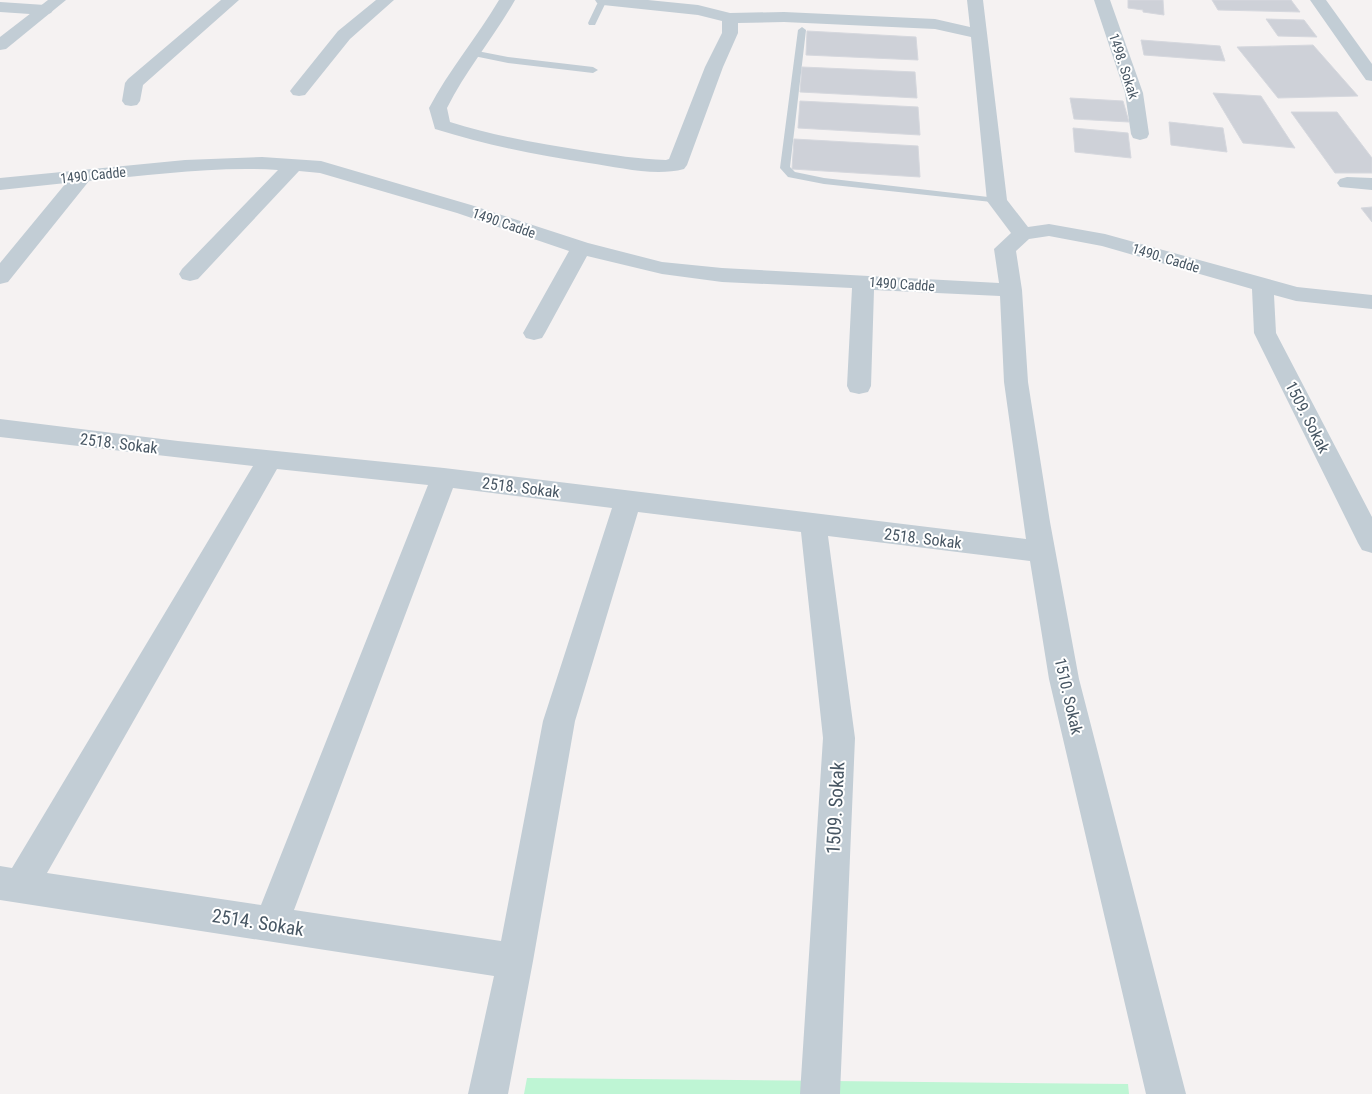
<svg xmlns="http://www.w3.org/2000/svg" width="1372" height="1094" font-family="'Roboto Condensed',sans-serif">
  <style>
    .green { fill: #bef5d4 }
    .building { fill: #ced1d8; stroke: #d6d8de }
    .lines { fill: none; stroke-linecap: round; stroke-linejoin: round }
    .service { fill: #c2cdd5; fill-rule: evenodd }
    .minor { fill: #c2cdd5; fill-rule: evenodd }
    .tertiary { fill: #c2cdd5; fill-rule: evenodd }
    .labels { text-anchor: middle; stroke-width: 4; stroke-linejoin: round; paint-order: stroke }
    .far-street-label { font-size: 14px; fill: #475663; stroke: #fff }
    .street-label { font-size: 16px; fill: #475663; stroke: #fff }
    .near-street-label { font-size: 19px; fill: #475663; stroke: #fff }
  </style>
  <rect width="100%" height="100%" fill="#f5f2f2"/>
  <path class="green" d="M 527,1078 L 1128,1084 L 1129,1094 L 524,1094 Z"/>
  <path class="building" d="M 1128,0 L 1163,0 L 1164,15 L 1143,12 L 1143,10 L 1128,8 Z
    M 1212,0 L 1291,0 L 1300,12 L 1218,10 Z
    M 1266,19 L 1304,20 L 1317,37 L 1278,36 Z
    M 807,31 L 916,37 L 918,60 L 806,55 Z
    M 1141,40 L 1220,46 L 1225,61 L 1144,55 Z
    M 1313,45 L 1358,96 L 1278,98 L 1237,47 Z
    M 802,67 L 915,72 L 917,98 L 800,92 Z
    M 1213,93 L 1261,96 L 1295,148 L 1243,143 Z
    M 1070,98 L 1123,101 L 1129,122 L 1074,119 Z
    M 800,101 L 918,107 L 920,135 L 798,128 Z
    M 1291,112 L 1337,112 L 1372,158 L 1372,173 L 1335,173 Z
    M 1169,122 L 1223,128 L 1227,152 L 1171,145 Z
    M 1073,128 L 1128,133 L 1131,158 L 1075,152 Z
    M 794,139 L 918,146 L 920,177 L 792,169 Z
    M 1372,207 L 1372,222 L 1361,208 Z"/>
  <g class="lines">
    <path class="service" d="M 599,0 L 607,0 L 595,25 L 589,25 L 588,23 Z
      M 802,27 L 806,30 L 790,167 L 795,172 L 824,178 L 997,198 L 1001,199 L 1002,201 L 1001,203 L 824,184 L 788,177 L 780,168 L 798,30 Z
      M 472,50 L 508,57 L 593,67 L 598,70 L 593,73 L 508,63 L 469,55 L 467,53 Z"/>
    <path class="minor" d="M 221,0 L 239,0 L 143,85 L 140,101 L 137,105 L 131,106 L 125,105 L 122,101 L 125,83 L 128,79 Z
      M 376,0 L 394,0 L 350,39 L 305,95 L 299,96 L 293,95 L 290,91 L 293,87 L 338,31 Z
      M 499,0 L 515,0 C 494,37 466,70 447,108 L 450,122 C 495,136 540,144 586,151 C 612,155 639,159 666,160 L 669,159 L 705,67 L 722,33 L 722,21 L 698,15 L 603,5 L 597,3 L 595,0 L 648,0 L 698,5 L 730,13 L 784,12 L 935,19 L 970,27 L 967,0 L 983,0 L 1007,200 L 1028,227 L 1049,224 L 1105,234 L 1297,287 L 1372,295 L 1372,309 L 1296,301 L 1274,295 L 1276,333 L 1372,517 L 1372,553 L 1362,550 L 1358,543 L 1254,333 L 1252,289 L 1102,246 L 1049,236 L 1029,239 L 1016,251 L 1022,290 L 1028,382 L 1050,522 L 1079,679 L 1186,1094 L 1146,1094 L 1049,679 L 1030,561 L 828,536 L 855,738 L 840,1094 L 800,1094 L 823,738 L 801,532 L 638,512 L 575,721 L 533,961 L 508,1094 L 468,1094 L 494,976 L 0,900 L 0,866 L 12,868 L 253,466 L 0,437 L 0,419 L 178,441 L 444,468 L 1026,539 L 1004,382 L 1000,296 L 874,290 L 871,386 L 868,392 L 859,394 L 850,392 L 847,386 L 852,288 L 722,282 L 662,274 L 587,256 L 545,333 L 542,338 L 534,340 L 526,338 L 523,333 L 569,251 L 457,213 L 320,173 L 299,171 L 198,279 L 190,281 L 182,279 L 179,274 L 182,269 L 278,170 C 216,166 152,175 89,181 L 8,282 L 0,284 L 0,263 L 66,183 L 0,190 L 0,178 L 185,160 L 262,157 L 321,161 L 471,205 L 588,243 L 662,262 L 722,268 L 999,283 L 994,249 L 1011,233 L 987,201 L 971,37 L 935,29 L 784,22 L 738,23 L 738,33 L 723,67 L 687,165 L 684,169 C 654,177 619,167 589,163 C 537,155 486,145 435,129 L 429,108 C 449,70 477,37 499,0 ZM 277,469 L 428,485 L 261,905 L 47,873 ZM 453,488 L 612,508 L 543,721 L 501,941 L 294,910 Z
      M 1094,0 L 1110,0 L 1143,93 L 1149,134 L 1147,138 L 1140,140 L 1133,138 L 1131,134 L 1125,93 Z
      M 1310,0 L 1326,0 L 1372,64 L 1372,81 L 1366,80 Z
      M 0,2 L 45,5 L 51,7 L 53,10 L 51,13 L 45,15 L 0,12 Z
      M 1347,177 L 1372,178 L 1372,190 L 1340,187 L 1337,183 L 1340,179 Z"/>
    <path class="tertiary" d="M 48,0 L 66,0 L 6,49 L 0,50 L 0,37 Z"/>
  </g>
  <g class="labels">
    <g class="far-street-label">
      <text transform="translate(1124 66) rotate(72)" y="5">1498. Sokak</text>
      <text transform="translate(93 175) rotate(-6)" y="5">1490 Cadde</text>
      <text transform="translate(504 223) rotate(19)" y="5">1490 Cadde</text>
      <text transform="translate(1166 258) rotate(17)" y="5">1490. Cadde</text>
      <text transform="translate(902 284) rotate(4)" y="5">1490 Cadde</text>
    </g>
    <g class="street-label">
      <text transform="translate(1308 417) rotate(63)" y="6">1509. Sokak</text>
      <text transform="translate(119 443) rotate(7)" y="6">2518. Sokak</text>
      <text transform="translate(521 487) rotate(7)" y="6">2518. Sokak</text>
      <text transform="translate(923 538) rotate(7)" y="6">2518. Sokak</text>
      <text transform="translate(1069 696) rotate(77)" y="6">1510. Sokak</text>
    </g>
    <g class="near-street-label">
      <text transform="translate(835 808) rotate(-87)" y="7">1509. Sokak</text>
      <text transform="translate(258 922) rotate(9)" y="7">2514. Sokak</text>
    </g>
  </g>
</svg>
